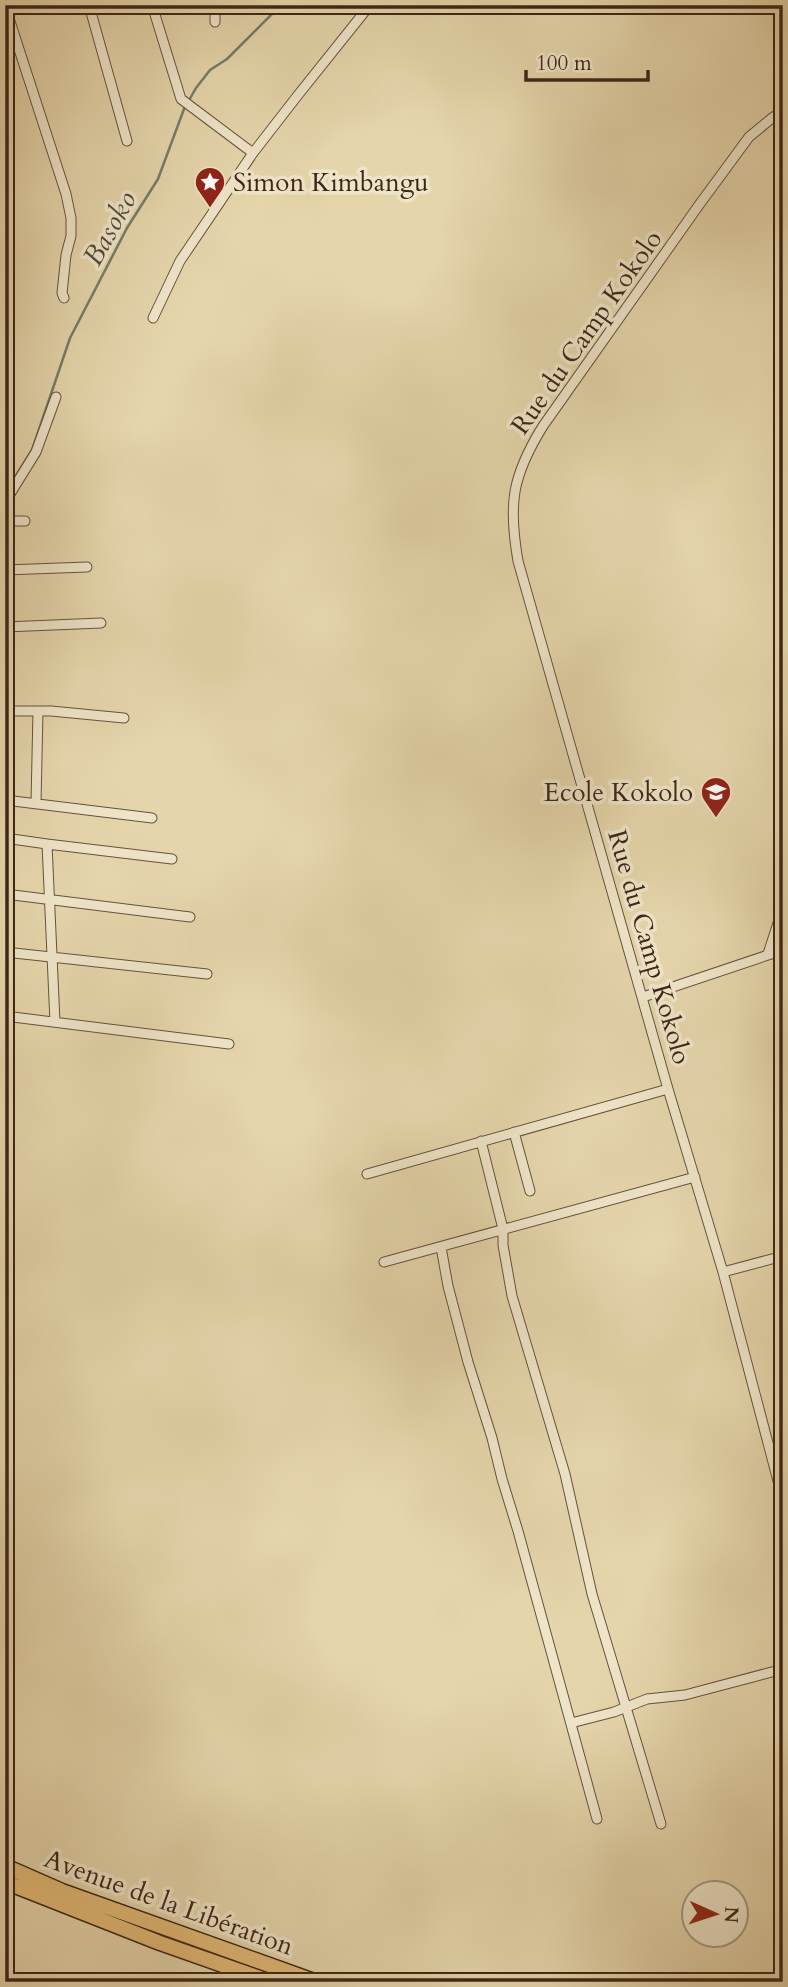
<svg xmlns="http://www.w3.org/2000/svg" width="788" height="1987" font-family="Cardo,serif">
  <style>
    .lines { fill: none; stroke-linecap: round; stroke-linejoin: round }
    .stream { stroke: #727e6c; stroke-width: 2.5 }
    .minor-casing { stroke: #67523c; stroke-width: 11 }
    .highway-casing { stroke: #3d2617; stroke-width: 17 }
    .minor { stroke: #eee4c8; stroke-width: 9 }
    .highway { stroke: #e2ba76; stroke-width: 14 }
    .labels { text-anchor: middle; stroke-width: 7; stroke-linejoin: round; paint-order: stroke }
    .poi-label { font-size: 26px; fill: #3d2617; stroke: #eee4c8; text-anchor: start }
    .street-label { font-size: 26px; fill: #3d2617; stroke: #eee4c8 }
    .water-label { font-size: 28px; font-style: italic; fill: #534b3a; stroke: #eee4c8 }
  </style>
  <rect width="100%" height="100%" fill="#e5d5ab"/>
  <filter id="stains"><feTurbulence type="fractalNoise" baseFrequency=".00286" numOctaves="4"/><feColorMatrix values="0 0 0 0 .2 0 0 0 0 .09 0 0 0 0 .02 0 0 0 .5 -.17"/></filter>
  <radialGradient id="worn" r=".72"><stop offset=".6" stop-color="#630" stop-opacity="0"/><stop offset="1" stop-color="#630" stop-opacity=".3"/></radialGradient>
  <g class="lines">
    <path class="stream" d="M 5,493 L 32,450 L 70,338 L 127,228 L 158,179 L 184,109 L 196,88 L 210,70 L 227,59 L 281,5"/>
    <g class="minor-casing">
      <path id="minor" d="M 89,5 L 127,141
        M 152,5 L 181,99 L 253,153
        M 5,6 L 66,194 L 71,218 L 71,236 L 66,255 L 62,293 L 64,298
        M 215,22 L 215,5
        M 783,111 L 772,118 L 749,137 L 699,205 L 543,426 C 512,476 508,504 518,561 L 668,1089 L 723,1272 L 783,1500
        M 153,318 L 180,261 L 253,153 L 298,95 L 370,5
        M 5,502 L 36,452 L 56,397
        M 5,521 L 25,521
        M 5,570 L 87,567
        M 5,627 L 101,623
        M 5,711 L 51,711 L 124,718
        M 5,800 L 152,818
        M 36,803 L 38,711
        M 5,838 L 47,844 L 55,1022
        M 47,844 L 172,859
        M 5,894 L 190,917
        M 5,952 L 207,974
        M 768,954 L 778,923 L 783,914
        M 643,997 L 783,950
        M 5,1016 L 229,1044
        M 514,1132 L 530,1191
        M 481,1141 L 503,1229 L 503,1245 L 512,1296 L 565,1474 L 592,1594 L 661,1824
        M 367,1174 L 668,1089
        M 441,1247 L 448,1286 L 468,1362 L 492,1438 L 502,1479 L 518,1531 L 597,1819
        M 384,1262 L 695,1177
        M 723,1272 L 783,1256
        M 571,1723 L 614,1712 L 647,1699 L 685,1695 L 783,1669"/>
    </g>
    <g class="highway-casing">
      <path id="highway" d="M 5,1866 L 62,1891 L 317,1982
        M 5,1882 L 160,1943 L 271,1982"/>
    </g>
    <use href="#minor" class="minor"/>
    <use href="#highway" class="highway"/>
  </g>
  <defs>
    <g id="sight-pin" transform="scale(1.575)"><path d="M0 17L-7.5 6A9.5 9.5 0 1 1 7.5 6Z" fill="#8f2418" stroke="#eee4c8"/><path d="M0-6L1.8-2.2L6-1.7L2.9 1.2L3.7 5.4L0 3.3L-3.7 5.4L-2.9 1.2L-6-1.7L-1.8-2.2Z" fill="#fff"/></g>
    <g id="school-pin" transform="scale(1.575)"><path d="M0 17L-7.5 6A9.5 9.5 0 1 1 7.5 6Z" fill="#8f2418" stroke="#eee4c8"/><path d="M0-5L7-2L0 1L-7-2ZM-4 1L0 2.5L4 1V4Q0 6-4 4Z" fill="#fff"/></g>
  </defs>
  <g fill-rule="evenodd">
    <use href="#sight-pin" x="210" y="182"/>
    <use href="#school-pin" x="716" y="792"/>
  </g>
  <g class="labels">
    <g class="poi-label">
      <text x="233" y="191">Simon Kimbangu</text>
      <text x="693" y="801" text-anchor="end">Ecole Kokolo</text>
    </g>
    <g class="street-label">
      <text transform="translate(586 332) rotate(-55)" y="9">Rue du Camp Kokolo</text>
      <text transform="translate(650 947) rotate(74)" y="9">Rue du Camp Kokolo</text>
      <text transform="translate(169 1902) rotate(20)" y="9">Avenue de la Libération</text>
    </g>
    <g class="water-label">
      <text transform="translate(109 228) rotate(-61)" y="10">Basoko</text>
    </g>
  </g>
  <rect width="788" height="1987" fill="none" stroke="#e5d5ab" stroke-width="28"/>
  <rect x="7" y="7" width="774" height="1973" fill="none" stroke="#3d2617" stroke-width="3.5"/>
  <rect x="14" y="14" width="760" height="1959" fill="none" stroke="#3d2617" stroke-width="2"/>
  <g transform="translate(715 1914) rotate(93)"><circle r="33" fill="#eee4c8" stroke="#a79881" stroke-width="2"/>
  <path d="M0-5L12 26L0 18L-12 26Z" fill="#8f2418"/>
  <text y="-10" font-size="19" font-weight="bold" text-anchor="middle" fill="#3d2617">N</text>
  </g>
  <path d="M526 70v10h122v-10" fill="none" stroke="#3d2617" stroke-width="3.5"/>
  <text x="536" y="70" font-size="21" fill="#3d2617" stroke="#eee4c8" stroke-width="5" paint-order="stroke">100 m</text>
  <rect width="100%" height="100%" filter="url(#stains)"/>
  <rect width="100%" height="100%" fill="url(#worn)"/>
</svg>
